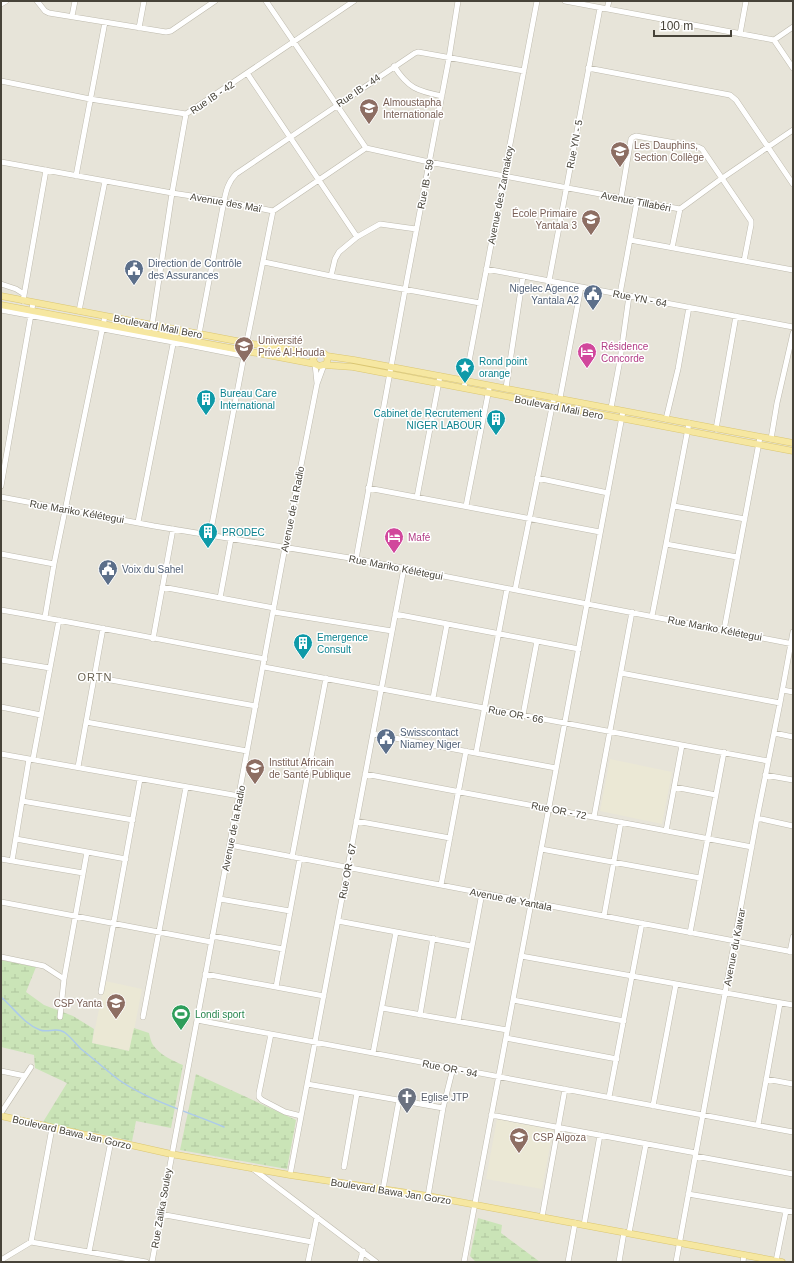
<svg xmlns="http://www.w3.org/2000/svg" width="794" height="1263" font-family="Arial,sans-serif">
  <style>
    .residential { fill: #e7e4d9 }
    .education { fill: #ebe8d5 }
    .wetland { fill: url(#wetland-marsh) }
    .lines { fill: none; stroke-linecap: round; stroke-linejoin: round }
    .stream { stroke: #accaeb; stroke-width: 1.5 }
    .minor-casing { stroke: #bebaad; stroke-width: 6 }
    .major-casing { stroke: #dac672; stroke-width: 7 }
    .minor { stroke: #fff; stroke-width: 5 }
    .major { stroke: #f6e7a1; stroke-width: 6 }
    .labels { text-anchor: middle; stroke-width: 3; stroke-linejoin: round; paint-order: stroke }
    .street-label { font-size: 10px; fill: #474339; stroke: #fff }
    .education-label { font-size: 10px; fill: #785e54; stroke: #fff; text-anchor: start }
    .service-label { font-size: 10px; fill: #4e5e75; stroke: #fff; text-anchor: start }
    .hotel-label { font-size: 10px; fill: #b23c85; stroke: #fff; text-anchor: start }
    .culture-label { font-size: 10px; fill: #0d838f; stroke: #fff; text-anchor: start }
    .leisure-label { font-size: 10px; fill: #27864d; stroke: #fff; text-anchor: start }
    .worship-label { font-size: 10px; fill: #5b616d; stroke: #fff; text-anchor: start }
    .neighbourhood-label { font-size: 11px; letter-spacing: 1px; fill: #696251; stroke: #fff }
  </style>
  <defs>
    <pattern id="wetland-marsh" width="20" height="14" patternUnits="userSpaceOnUse"><rect width="20" height="14" fill="#cae4b7"/><path d="M1 5h8M5 5V1M11 12h8M15 12V8" fill="none" stroke="#afc59e"/></pattern>
  </defs>
  <rect width="100%" height="100%" fill="#f4f2ea"/>
  <path class="residential" d="M 1,1 L 793,1 L 793,1262 L 1,1262 Z"/>
  <path class="education" d="M 610,759 L 672,772 L 662,824 L 600,811 Z
    M 105,981 L 142,989 L 130,1051 L 92,1043 Z
    M 497,1119 L 553,1130 L 542,1189 L 486,1179 Z"/>
  <path class="wetland" d="M 1,960 L 36,967 L 26,992 L 44,1005 L 73,1016 L 94,1029 L 92,1043 L 129,1051 L 134,1028 L 149,1033 C 150,1037 151,1042 153,1045 C 160,1055 173,1061 183,1065 L 171,1128 L 136,1121 L 132,1141 L 91,1132 L 66,1128 L 43,1122 L 67,1083 L 35,1068 L 34,1055 L 1,1047 Z
    M 196,1074 L 296,1120 L 287,1169 L 180,1150 Z
    M 478,1218 L 502,1225 L 501,1233 L 540,1262 L 476,1262 L 470,1256 Z"/>
  <g class="lines">
    <path class="stream" d="M 1,997 C 14,1008 24,1024 40,1030 C 48,1033 56,1027 64,1032 C 70,1036 76,1044 81,1049 C 94,1059 106,1070 119,1080 C 151,1102 189,1112 224,1127"/>
    <g class="minor-casing">
      <path id="minor" d="M 37,1 L 45,11 L 49,13 L 166,32 L 171,31 L 215,1
        M 266,1 L 366,148
        M 565,1 L 774,40
        M 1,4 L 6,1
        M 607,9 L 609,1
        M 72,16 L 75,1
        M 139,28 L 144,1
        M 740,34 L 746,1
        M 774,40 L 793,68
        M 774,40 L 793,27
        M 394,66 C 408,88 417,91 442,96
        M 588,68 L 730,95 L 736,100 L 793,184
        M 247,73 L 357,237
        M 1,81 L 90,99 L 186,114 L 354,1
        M 1,162 L 172,193 L 224,201 L 273,211 L 366,148 L 429,162 L 680,209 L 721,179 L 793,130
        M 76,176 L 105,22
        M 621,198 L 631,139 L 633,137 L 636,136 L 698,147 L 702,149 L 751,221 L 751,225 L 744,261
        M 630,240 L 793,270
        M 672,248 L 680,209
        M 264,262 L 331,276 L 480,303
        M 486,269 L 793,327
        M 331,276 L 335,259 L 339,252 L 357,237 L 380,224 L 416,229
        M 549,281 L 600,8
        M 1,284 L 16,289 L 24,294
        M 620,294 L 637,201
        M 23,301 L 46,170
        M 1,310 L 173,342 L 244,356
        M 79,311 L 105,181
        M 152,325 L 172,193 L 186,114
        M 199,334 L 224,201 C 226,191 228,182 236,174 L 415,53 L 418,52 L 524,71
        M 315,364 L 317,383
        M 464,388 L 537,1
        M 506,388 L 523,276
        M 560,398 L 581,287
        M 611,408 L 620,360 L 629,296
        M 666,419 L 678,369 L 689,307
        M 716,429 L 736,316
        M 771,439 L 777,403 L 793,333
        M 537,478 L 608,493
        M 1,486 L 33,303
        M 368,488 L 600,532
        M 1,497 L 154,526 L 356,559 L 793,644
        M 417,497 L 440,376
        M 466,506 L 489,389
        M 674,506 L 745,519
        M 138,522 L 176,329
        M 210,535 L 244,356 L 273,211
        M 666,544 L 737,557
        M 1,554 L 54,564
        M 356,559 L 405,290 L 449,58 L 458,1
        M 162,587 L 274,608
        M 515,590 L 554,397
        M 220,598 L 231,539
        M 1,610 C 89,625 177,643 265,659
        M 274,612 L 392,631
        M 395,614 L 579,649
        M 652,616 L 666,544 L 689,423
        M 45,617 L 54,564 L 105,316
        M 724,630 L 760,437
        M 153,639 L 173,529
        M 1,660 L 50,668
        M 264,667 L 768,761
        M 621,673 L 780,703
        M 94,677 L 256,706
        M 783,690 L 793,692
        M 433,698 L 447,624
        M 1,707 L 41,715
        M 523,715 L 537,641
        M 86,722 L 247,751
        M 774,733 L 793,737
        M 373,734 L 556,768
        M 476,753 L 507,589
        M 1,754 L 239,796
        M 33,759 L 59,620
        M 78,767 L 103,628
        M 365,774 L 752,847
        M 765,775 L 793,780
        M 674,787 L 716,795
        M 22,801 L 133,820
        M 594,817 L 632,612
        M 757,818 L 793,826
        M 356,821 L 450,838
        M 666,831 L 682,745
        M 16,839 L 126,859
        M 230,845 L 793,952
        M 541,849 L 700,878
        M 292,857 L 326,678
        M 1,859 L 83,873
        M 12,861 L 29,759
        M 441,885 L 466,751
        M 220,899 L 290,911
        M 1,902 L 211,942
        M 604,916 L 621,822
        M 338,921 L 471,946
        M 690,933 L 724,752
        M 212,936 L 283,949
        M 790,952 L 793,937
        M 521,956 L 793,1005
        M 1,957 L 44,966 L 64,979
        M 205,974 L 324,996
        M 276,987 L 300,858
        M 101,992 L 140,779
        M 513,1000 L 624,1021
        M 382,1008 L 507,1030
        M 420,1015 L 433,938
        M 60,1017 L 64,979 L 87,852
        M 143,1017 L 186,787
        M 197,1020 L 793,1132
        M 458,1021 L 482,893
        M 271,1034 L 259,1093 L 259,1097 L 262,1100 L 285,1112 L 301,1116
        M 506,1038 L 617,1059
        M 373,1053 L 396,932
        M 1,1071 L 25,1076
        M 766,1079 L 793,1084
        M 307,1084 L 443,1108
        M 609,1097 L 642,923
        M 653,1106 L 676,984
        M 1,1113 L 31,1067
        M 491,1115 L 696,1153
        M 758,1125 L 780,1003
        M 695,1156 L 793,1174
        M 344,1167 L 357,1093
        M 252,1168 L 376,1262
        M 290,1175 L 404,568
        M 383,1189 L 399,1100
        M 688,1194 L 793,1212
        M 428,1196 L 443,1108 L 453,1068
        M 160,1214 L 312,1242
        M 542,1217 L 565,1089
        M 584,1225 L 600,1135
        M 629,1233 L 646,1144
        M 31,1242 L 52,1128
        M 89,1252 L 111,1141
        M 1,1260 L 31,1242 L 146,1262
        M 776,1261 L 786,1211
        M 152,1262 L 285,547 L 317,384 L 324,365
        M 308,1262 L 317,1217
        M 360,1262 L 363,1251
        M 464,1262 L 623,411
        M 568,1262 L 575,1223
        M 619,1262 L 624,1232
        M 676,1262 L 757,818 L 780,703 L 793,632
        M 743,1262 L 744,1255"/>
    </g>
    <g class="major-casing">
      <path id="major" d="M 1,296 L 247,343 L 316,354
        M 1,305 L 315,364 L 319,366 L 326,364 C 329,359 327,355 323,353 L 316,354 L 313,359 L 315,364
        M 327,356 L 354,360 L 466,381 L 793,443
        M 324,365 L 353,367 L 793,451
        M 1,1116 L 171,1154 L 290,1175 L 428,1196 L 782,1262"/>
    </g>
    <use href="#minor" class="minor"/>
    <use href="#major" class="major"/>
  </g>
  <defs>
    <g id="university-pin" transform="scale(1)"><path d="M0 17L-7.5 6A9.5 9.5 0 1 1 7.5 6Z" fill="#8d6e63" stroke="#fff"/><path d="M0-5L7-2L0 1L-7-2ZM-4 1L0 2.5L4 1V4Q0 6-4 4Z" fill="#fff"/></g>
    <g id="school-pin" transform="scale(1)"><path d="M0 17L-7.5 6A9.5 9.5 0 1 1 7.5 6Z" fill="#8d6e63" stroke="#fff"/><path d="M0-5L7-2L0 1L-7-2ZM-4 1L0 2.5L4 1V4Q0 6-4 4Z" fill="#fff"/></g>
    <g id="civic-pin" transform="scale(1)"><path d="M0 17L-7.5 6A9.5 9.5 0 1 1 7.5 6Z" fill="#5c6f8a" stroke="#fff"/><path d="M-.6-6.5H3V-4.5H.6V-3L4-1V1h2V6H-6V1h2V-1L-.6-3ZM-1.2 2.5V6h2.4V2.5Z" fill="#fff"/></g>
    <g id="hotel-pin" transform="scale(1)"><path d="M0 17L-7.5 6A9.5 9.5 0 1 1 7.5 6Z" fill="#d1479c" stroke="#fff"/><path d="M-6-4.5h1.5V1H6V5H4.5V3h-9V5H-6ZM-4 0a1.8 1.8 0 1 1 3.6 0ZM.5 0V-2.5h3Q6-2.5 6 0Z" fill="#fff"/></g>
    <g id="sight-pin" transform="scale(1)"><path d="M0 17L-7.5 6A9.5 9.5 0 1 1 7.5 6Z" fill="#0f9aa8" stroke="#fff"/><path d="M0-6L1.8-2.2L6-1.7L2.9 1.2L3.7 5.4L0 3.3L-3.7 5.4L-2.9 1.2L-6-1.7L-1.8-2.2Z" fill="#fff"/></g>
    <g id="building-pin" transform="scale(1)"><path d="M0 17L-7.5 6A9.5 9.5 0 1 1 7.5 6Z" fill="#0f9aa8" stroke="#fff"/><path d="M-4-6H4V6H1V3H-1V6H-4ZM-2.5-4.3h1.7v1.8h-1.7ZM.8-4.3h1.7v1.8H.8ZM-2.5-1h1.7V.8h-1.7ZM.8-1h1.7V.8H.8Z" fill="#fff"/></g>
    <g id="stadium-pin" transform="scale(1)"><path d="M0 17L-7.5 6A9.5 9.5 0 1 1 7.5 6Z" fill="#2e9e5b" stroke="#fff"/><path d="M0-5a6.5 5 0 1 0 0 10a6.5 5 0 1 0 0-10ZM-3.5-1.8h7v3.6h-7Z" fill="#fff"/></g>
    <g id="church-pin" transform="scale(1)"><path d="M0 17L-7.5 6A9.5 9.5 0 1 1 7.5 6Z" fill="#6b7280" stroke="#fff"/><path d="M-1.2-6h2.4v3.5h3.3v2.4h-3.3V6h-2.4V-.1h-3.3v-2.4h3.3Z" fill="#fff"/></g>
  </defs>
  <g fill-rule="evenodd">
    <use href="#university-pin" x="369" y="108"/>
    <use href="#school-pin" x="620" y="151"/>
    <use href="#school-pin" x="591" y="219"/>
    <use href="#civic-pin" x="134" y="269"/>
    <use href="#civic-pin" x="593" y="294"/>
    <use href="#university-pin" x="244" y="346"/>
    <use href="#hotel-pin" x="587" y="352"/>
    <use href="#sight-pin" x="465" y="367"/>
    <use href="#building-pin" x="206" y="399"/>
    <use href="#building-pin" x="496" y="419"/>
    <use href="#building-pin" x="208" y="532"/>
    <use href="#hotel-pin" x="394" y="537"/>
    <use href="#civic-pin" x="108" y="569"/>
    <use href="#building-pin" x="303" y="643"/>
    <use href="#civic-pin" x="386" y="738"/>
    <use href="#university-pin" x="255" y="768"/>
    <use href="#school-pin" x="116" y="1003"/>
    <use href="#stadium-pin" x="181" y="1014"/>
    <use href="#church-pin" x="407" y="1097"/>
    <use href="#school-pin" x="519" y="1137"/>
  </g>
  <g class="labels">
    <g class="street-label">
      <text transform="translate(358 90) rotate(-34)" y="4">Rue IB - 44</text>
      <text transform="translate(212 97) rotate(-34)" y="4">Rue IB - 42</text>
      <text transform="translate(574 144) rotate(-79)" y="4">Rue YN - 5</text>
      <text transform="translate(425 184) rotate(-79)" y="4">Rue IB - 59</text>
      <text transform="translate(500 195) rotate(-79)" y="4">Avenue des Zarmakoy</text>
      <text transform="translate(636 201) rotate(11)" y="4">Avenue Tillabéri</text>
      <text transform="translate(226 202) rotate(10)" y="4">Avenue des Maï</text>
      <text transform="translate(640 298) rotate(11)" y="4">Rue YN - 64</text>
      <text transform="translate(158 326) rotate(11)" y="4">Boulevard Mali Bero</text>
      <text transform="translate(559 407) rotate(11)" y="4">Boulevard Mali Bero</text>
      <text transform="translate(292 509) rotate(-79)" y="4">Avenue de la Radio</text>
      <text transform="translate(77 511) rotate(10)" y="4">Rue Mariko Kélétegui</text>
      <text transform="translate(396 567) rotate(11)" y="4">Rue Mariko Kélétegui</text>
      <text transform="translate(715 628) rotate(11)" y="4">Rue Mariko Kélétegui</text>
      <text transform="translate(516 714) rotate(11)" y="4">Rue OR - 66</text>
      <text transform="translate(559 810) rotate(11)" y="4">Rue OR - 72</text>
      <text transform="translate(233 828) rotate(-79)" y="4">Avenue de la Radio</text>
      <text transform="translate(347 871) rotate(-79)" y="4">Rue OR - 67</text>
      <text transform="translate(511 899) rotate(11)" y="4">Avenue de Yantala</text>
      <text transform="translate(734 947) rotate(-79)" y="4">Avenue du Kawar</text>
      <text transform="translate(450 1068) rotate(11)" y="4">Rue OR - 94</text>
      <text transform="translate(72 1132) rotate(13)" y="4">Boulevard Bawa Jan Gorzo</text>
      <text transform="translate(391 1191) rotate(9)" y="4">Boulevard Bawa Jan Gorzo</text>
      <text transform="translate(161 1208) rotate(-80)" y="4">Rue Zalika Souley</text>
    </g>
    <g class="education-label">
      <text x="383" y="106">Almoustapha<tspan x="383" dy="12">Internationale</tspan></text>
      <text x="634" y="149">Les Dauphins,<tspan x="634" dy="12">Section Collège</tspan></text>
      <text x="577" y="217" text-anchor="end">École Primaire<tspan x="577" dy="12">Yantala 3</tspan></text>
      <text x="258" y="344">Université<tspan x="258" dy="12">Privé Al-Houda</tspan></text>
      <text x="269" y="766">Institut Africain<tspan x="269" dy="12">de Santé Publique</tspan></text>
      <text x="102" y="1007" text-anchor="end">CSP Yanta</text>
      <text x="533" y="1141">CSP Algoza</text>
    </g>
    <g class="service-label">
      <text x="148" y="267">Direction de Contrôle<tspan x="148" dy="12">des Assurances</tspan></text>
      <text x="579" y="292" text-anchor="end">Nigelec Agence<tspan x="579" dy="12">Yantala A2</tspan></text>
      <text x="122" y="573">Voix du Sahel</text>
      <text x="400" y="736">Swisscontact<tspan x="400" dy="12">Niamey Niger</tspan></text>
    </g>
    <g class="hotel-label">
      <text x="601" y="350">Résidence<tspan x="601" dy="12">Concorde</tspan></text>
      <text x="408" y="541">Mafé</text>
    </g>
    <g class="culture-label">
      <text x="479" y="365">Rond point<tspan x="479" dy="12">orange</tspan></text>
      <text x="220" y="397">Bureau Care<tspan x="220" dy="12">International</tspan></text>
      <text x="482" y="417" text-anchor="end">Cabinet de Recrutement<tspan x="482" dy="12">NIGER LABOUR</tspan></text>
      <text x="222" y="536">PRODEC</text>
      <text x="317" y="641">Emergence<tspan x="317" dy="12">Consult</tspan></text>
    </g>
    <g class="leisure-label">
      <text x="195" y="1018">Londi sport</text>
    </g>
    <g class="worship-label">
      <text x="421" y="1101">Eglise JTP</text>
    </g>
    <g class="neighbourhood-label">
      <text x="95" y="681">ORTN</text>
    </g>
  </g>
  <rect width="794" height="1263" fill="none" stroke="#474339" stroke-width="4"/>
  <path d="M654 30v6h77v-6" fill="none" stroke="#474339" stroke-width="2"/>
  <text x="660" y="30" font-size="12" fill="#474339" stroke="#ffffff" stroke-width="3" paint-order="stroke">100 m</text>
</svg>
